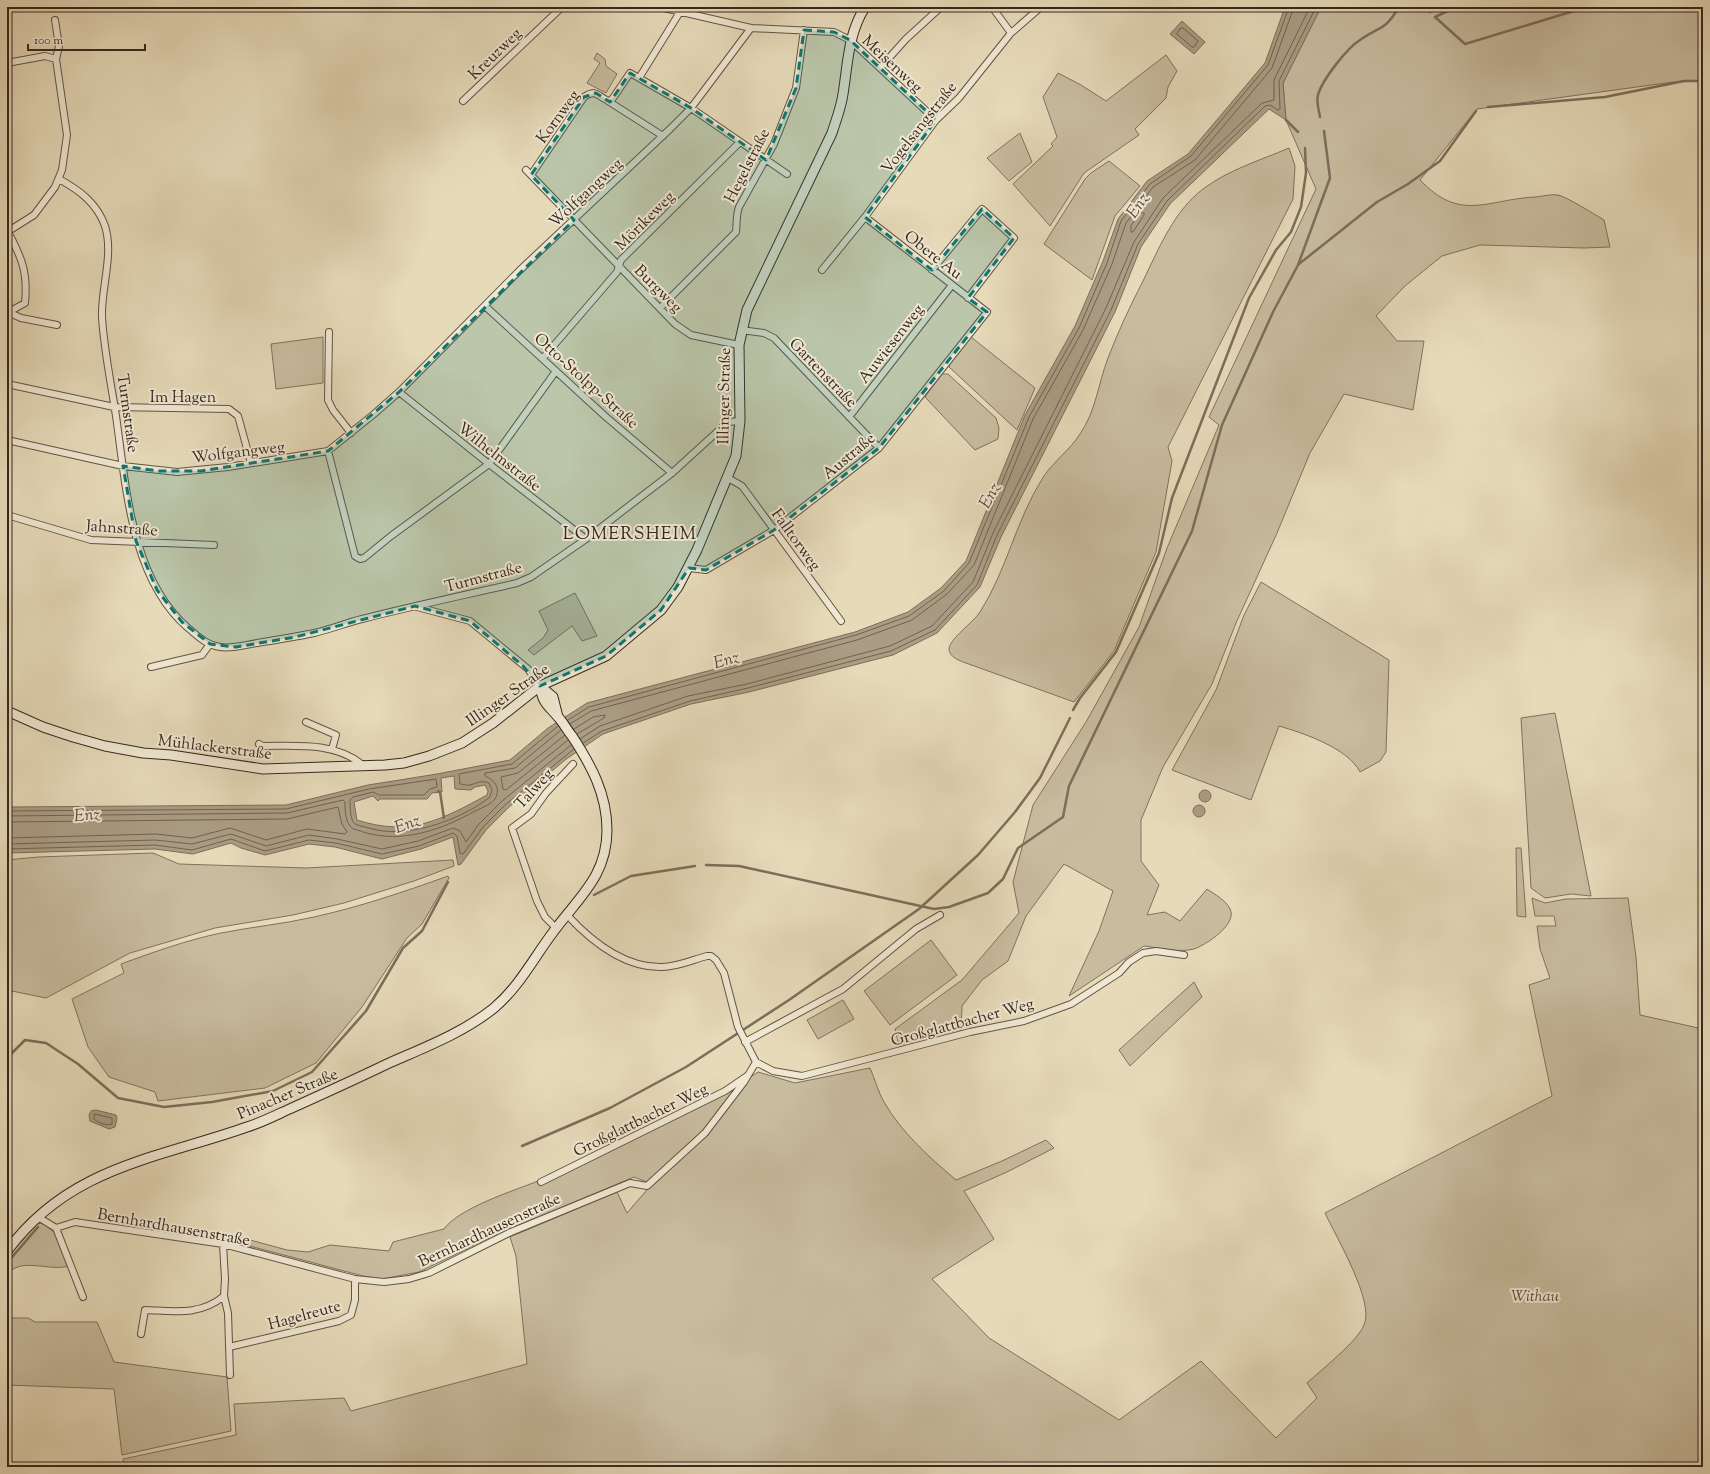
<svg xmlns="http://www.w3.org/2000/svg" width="1710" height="1474" font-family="'Sorts Mill Goudy',serif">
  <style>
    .green { fill: #c8bc9f; stroke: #7f725e }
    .water { fill: #aa9d84; stroke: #7c6e5b; fill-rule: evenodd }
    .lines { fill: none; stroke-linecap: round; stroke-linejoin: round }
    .shore { stroke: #706251; stroke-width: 1 }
    .stream { stroke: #7c6e5b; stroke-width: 2.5 }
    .street-casing { stroke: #625445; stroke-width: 8 }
    .secondary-casing { stroke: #36271e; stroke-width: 11 }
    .street { stroke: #efe7d2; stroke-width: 6 }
    .secondary { stroke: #efe7d2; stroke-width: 9 }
    .marked { fill: #0f766e; fill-opacity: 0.2; stroke: #0f766e; stroke-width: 3; stroke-dasharray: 8 5; stroke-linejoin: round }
    .labels { text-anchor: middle; stroke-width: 4; stroke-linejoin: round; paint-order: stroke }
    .street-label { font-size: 16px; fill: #36271e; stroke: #efe7d2 }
    .park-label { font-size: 16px; font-style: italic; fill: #5a4c3e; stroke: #efe7d2 }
    .water-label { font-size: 17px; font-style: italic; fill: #594a3d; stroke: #efe7d2 }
    .quarter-label { font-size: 18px; letter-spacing: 1px; fill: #36271e; stroke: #efe7d2 }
  </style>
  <rect width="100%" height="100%" fill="#e6dab9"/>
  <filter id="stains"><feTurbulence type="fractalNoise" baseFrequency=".005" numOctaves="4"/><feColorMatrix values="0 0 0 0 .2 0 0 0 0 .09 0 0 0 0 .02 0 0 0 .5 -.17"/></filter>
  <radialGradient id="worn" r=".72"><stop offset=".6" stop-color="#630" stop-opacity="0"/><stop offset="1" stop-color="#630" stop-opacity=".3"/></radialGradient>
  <path class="green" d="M 1321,7 L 1703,7 L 1703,81 L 1673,82 L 1477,109 L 1420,180 C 1461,223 1487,199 1536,197 C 1543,196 1552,194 1558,195 C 1567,197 1594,214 1604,220 L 1610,247 L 1584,248 L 1480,245 L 1442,256 L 1405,286 L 1376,316 L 1397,341 L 1424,341 L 1413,410 L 1344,394 L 1310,453 L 1277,533 L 1236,623 L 1212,684 L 1163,767 L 1141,820 L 1141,861 L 1159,885 L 1147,915 L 1165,912 L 1180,921 L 1207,889 C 1214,894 1226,900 1230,909 C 1238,924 1206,945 1194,949 C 1178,953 1160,948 1144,946 L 1069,996 L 1099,931 L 1113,891 L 1064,864 L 1026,916 L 1008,961 L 982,980 L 962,1006 L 961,1033 L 900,1049 L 895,1029 L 962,980 L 1019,913 L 1013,882 L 1033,805 L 1086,722 L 1139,627 L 1167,548 L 1219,425 L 1209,417 L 1316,189 L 1286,120 L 1283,83 Z
    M 597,53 L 605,59 L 606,66 L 617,74 L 606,93 L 587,83 L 600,63 L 594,59 Z
    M 1166,55 L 1177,71 L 1168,87 L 1166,98 L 1135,129 L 1139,135 L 1084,173 L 1050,226 L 1013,184 L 1053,146 L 1051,144 L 1057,137 L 1043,97 L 1058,73 L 1081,85 L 1106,101 Z
    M 1020,133 L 1032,162 L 1009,181 L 987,158 Z
    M 1289,148 L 1295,166 L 1293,199 L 1168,447 L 1172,461 L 1156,552 L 1114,651 L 1074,702 L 966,663 C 960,661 949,657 949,649 C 950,638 973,623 980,612 C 1007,570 1016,519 1044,476 C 1054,461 1070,450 1080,434 C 1096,411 1098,384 1108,358 C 1118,332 1130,306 1143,281 C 1159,248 1174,211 1203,189 C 1228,170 1261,160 1289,148 Z
    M 1109,161 L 1140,186 L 1115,216 L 1092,280 L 1044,244 L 1085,179 L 1091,173 Z
    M 323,337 L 323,383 L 276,389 L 271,344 Z
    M 971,337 L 1035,388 L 1017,430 L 949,367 L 950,363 Z
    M 942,374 L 948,374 L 996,418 L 999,428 L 998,439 L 975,450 L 925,397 Z
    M 1261,582 L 1389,660 L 1386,752 L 1380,761 L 1360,772 C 1348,748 1303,733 1279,726 L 1251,800 L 1172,770 L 1216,690 L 1244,615 Z
    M 575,593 L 597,636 L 582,641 L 572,626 L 534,655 L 528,650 L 543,638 L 548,630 L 539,611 Z
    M 1555,713 L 1591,896 L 1571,894 L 1545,898 L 1531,888 L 1521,718 Z
    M 1516,848 L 1521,848 L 1526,917 L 1517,916 Z
    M 153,853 L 179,864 L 306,868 L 453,860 L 454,866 L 414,881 L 344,903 L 293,915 L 215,928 L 130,953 L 46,998 L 7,990 L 7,860 L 38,857 Z
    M 448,876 L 449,878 L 422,924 L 407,938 L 362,1007 L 316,1063 L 265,1088 L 158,1101 L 155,1092 L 109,1077 L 88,1047 L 72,999 L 124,973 L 121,964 C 154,952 187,940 221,933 C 251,927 283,924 314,917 C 359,907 404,892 448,876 Z
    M 1532,898 L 1545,903 L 1566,899 L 1628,898 L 1636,957 L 1640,1015 L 1703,1029 L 1703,1467 L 124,1467 L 123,1459 L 236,1435 L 234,1404 L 344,1398 L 351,1411 L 527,1364 L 516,1256 L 510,1237 L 617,1192 L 627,1213 L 652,1184 L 634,1177 L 500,1233 L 419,1272 L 382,1279 L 363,1276 L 227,1240 L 228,1234 L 287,1250 L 308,1252 L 330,1245 L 389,1251 L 393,1242 L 444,1229 C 459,1208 513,1191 538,1181 L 541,1185 L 714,1100 L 758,1072 L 795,1083 L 870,1068 C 875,1079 878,1092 884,1102 C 902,1133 929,1157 956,1180 L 1002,1161 L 1046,1140 L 1054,1148 L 1007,1172 L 964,1191 L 994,1239 L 932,1279 L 989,1338 L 1119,1420 L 1201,1361 L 1276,1438 L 1317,1398 L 1307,1383 C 1321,1370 1358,1341 1364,1325 C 1375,1302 1336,1237 1325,1213 L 1552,1096 L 1529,985 L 1550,978 L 1540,949 L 1537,926 L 1556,926 L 1554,916 L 1535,916 Z
    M 931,940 L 957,975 L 890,1025 L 864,991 Z
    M 1194,982 L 1202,997 L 1130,1066 L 1119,1050 Z
    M 843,1000 L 854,1019 L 818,1039 L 807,1020 Z
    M 43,1223 L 54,1232 L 69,1266 C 50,1272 20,1256 7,1275 L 7,1258 L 37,1224 Z
    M 7,1318 L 28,1318 L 35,1322 L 97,1322 L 114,1362 L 227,1377 L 231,1431 L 122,1455 L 114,1389 L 7,1385 Z"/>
  <path class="water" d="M 1285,7 L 1321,7 L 1283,83 L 1286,120 L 1269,109 L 1170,204 L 1141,247 L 1115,312 L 1001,537 L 980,587 L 937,633 L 893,655 L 749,692 L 691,704 L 603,734 L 565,760 L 508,808 L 486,830 L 461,864 L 458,865 L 453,837 L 421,849 L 382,859 L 335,847 L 309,844 L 265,855 L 241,848 L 231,843 L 193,854 L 155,849 L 7,853 L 7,807 L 286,805 L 368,785 L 437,774 L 510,760 L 548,728 L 587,703 L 855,632 L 908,612 L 941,588 L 966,561 L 1025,415 L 1075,326 L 1103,261 L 1118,219 L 1147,181 L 1188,154 L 1265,63 ZM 454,776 L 455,789 L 471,790 L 475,787 L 485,785 L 488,791 L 487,795 C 441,820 410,837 357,820 L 354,802 L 373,796 L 378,801 L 380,799 L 427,799 L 432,793 L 442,792 L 441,778 Z
    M 1182,21 L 1205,42 L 1194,54 L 1170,34 Z
    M1199 796a6 6 0 1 1 12 0a6 6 0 1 1-12 0Z
    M1193 811a6 6 0 1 1 12 0a6 6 0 1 1-12 0Z
    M 96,1110 L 116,1115 L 117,1119 L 115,1127 L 109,1129 L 90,1121 L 89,1115 L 91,1111 Z"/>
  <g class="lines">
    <path class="shore" d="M 1181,28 L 1183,28 L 1198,41 L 1194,47 L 1192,47 L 1177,34 Z
      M 1141,213 L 1144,213 L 1144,215 L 1133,232 L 1131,232 L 1131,226 Z
      M 568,720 L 589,707 L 856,635 L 909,616 L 944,591 L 969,563 L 1029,417 L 1079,328 L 1107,263 L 1121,221 L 1150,184 L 1191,156 L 1268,65 L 1289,7
      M 570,724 L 591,711 L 857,640 L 912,620 L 947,594 L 974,565 L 1033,419 L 1083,330 L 1112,264 L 1126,223 L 1153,187 L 1195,160 L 1272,68 L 1294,7
      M 574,729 L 593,717 L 605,715 L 604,718 L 577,734
      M 565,735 L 518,773 L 501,777 L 503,789 L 506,790 L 568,740
      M 580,739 L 600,726 L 688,696 L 747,684 L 890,646 L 932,626 L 973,582 L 993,533 L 1106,308 L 1134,242 L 1163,198 L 1262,103 L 1274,100 L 1274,80 L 1310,7
      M 583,743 L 602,731 L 690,701 L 748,688 L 891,651 L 935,630 L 977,585 L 997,535 L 1111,310 L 1138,244 L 1167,201 L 1265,106 L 1270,105 L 1278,110 L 1280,109 L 1279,81 L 1316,7
      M 7,811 L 286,809 L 369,789 L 436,779 L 437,787 L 430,789 L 424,795 L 379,795 L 373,792 L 353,797 L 350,800 C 350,805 350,821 355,824 C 359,826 365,827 369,828 C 406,840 461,820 490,797 L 492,790 L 489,783 C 482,780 477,783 470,785 C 468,786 463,784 460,784 L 459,774 L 512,764 L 558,726
      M 7,816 L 287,813 L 343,800 L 345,802 C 345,808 345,820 350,826 C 353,830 359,830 363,832 C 402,844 441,830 475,811 C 481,808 490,805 494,800 C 502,790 495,780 485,776 L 485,773 L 515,768 L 561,730
      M 7,822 L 287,819 L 338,807 L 342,824 L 347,832 L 345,834 L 307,829 L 266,840 L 230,828 L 192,838 L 156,834 L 7,838
      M 7,844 L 155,840 L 192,844 L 231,834 L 266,846 L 309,835 L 337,839 L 382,849 L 418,841 L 453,828 L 460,831 L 466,842 L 479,824 L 502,801 L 571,745
      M 7,849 L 155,845 L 192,850 L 231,839 L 265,851 L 309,840 L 336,843 L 382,854 L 419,846 L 453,833 L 457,836 L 460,853 L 463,854 L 483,827 L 505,805 L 574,749
      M 95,1114 L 112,1118 L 112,1124 C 107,1126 98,1123 94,1119 Z"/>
    <path class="stream" d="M 1425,7 L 1430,12
      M 1456,7 L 1435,17 L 1465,44 L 1587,7
      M 1488,107 L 1605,97 L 1684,81 L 1703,81
      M 1320,117 C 1319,111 1316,101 1318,95 C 1322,80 1347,48 1360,40 C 1381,25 1384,32 1399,7
      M 1286,120 L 1298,132
      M 1299,264 L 1377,202 L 1408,184 L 1440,161 L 1476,111
      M 1073,710 L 1080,698 L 1116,652 L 1159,553 L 1172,498 L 1249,298 L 1276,250 L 1291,232 L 1301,207 L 1306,173 L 1305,148
      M 438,791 L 440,792 L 444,818
      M 706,865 L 739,866 L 934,909 L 949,907 L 988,893 L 1003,879 L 1018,848 L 1063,817 L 1069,786 L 1192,531 L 1222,425 L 1273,312 L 1298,265 L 1330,178 L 1324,131
      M 594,895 L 631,876 L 695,866
      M 7,1058 L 25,1040 L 46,1043 L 78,1064 L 118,1098 L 164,1107 L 212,1102 L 273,1091 L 312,1072 L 366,1011 L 403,948 L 422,931 L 448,882
      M 522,1146 L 610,1108 L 686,1067 L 789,1000 L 919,909 L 978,855 L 1015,812 L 1040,778 L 1070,718
      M 7,1263 L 38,1227"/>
    <g class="street-casing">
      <path id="street" d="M 660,7 L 751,28
        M 992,7 L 1011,33
        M 7,63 L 45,56 L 56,59
        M 880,68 L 906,39 L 941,7
        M 639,78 L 691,108 L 787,174
        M 463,101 L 562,7
        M 608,101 L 663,136
        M 526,170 L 675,324 L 691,335 L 739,345
        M 531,175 L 584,97 C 598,87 599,100 611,101 L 630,73 L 639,78 L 680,12
        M 59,179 C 79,190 97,203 105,226 C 114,255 101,287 102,317 C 104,350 111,383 116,416 C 126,486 131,579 188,628 C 198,636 206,645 220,647 C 232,649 245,645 257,643 C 276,640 295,637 314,633 C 331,629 346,623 362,619 C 413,606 465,595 517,583 L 531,577 L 586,539 L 672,473 L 728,422 L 740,421
        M 7,232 L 34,215 L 55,187 L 62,170 L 67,135 L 56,59 L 59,46 L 55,20
        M 822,270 L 865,217 L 936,120 L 959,98 L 1011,33 L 1041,7
        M 932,270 L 982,209 L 1014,238 L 968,298
        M 485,306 L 606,417 L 672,473
        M 660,308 L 736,232 C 737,223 736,215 739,207 L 774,144 L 796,88 L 804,30
        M 7,313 L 25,303 C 28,273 22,258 8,232
        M 10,313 L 21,318 L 57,325
        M 741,330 L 764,333 L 774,338 L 879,448
        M 329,332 L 328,400 L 333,410 L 351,433
        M 543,358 L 617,272 L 621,260 L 740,142
        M 7,384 L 114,407 L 229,409 L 238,416 L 251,463
        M 399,392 L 489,464 L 586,539
        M 849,417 L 952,285
        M 7,440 L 123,466 L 177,472 L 228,467 L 328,451 L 374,414 L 399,392 L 520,270 L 670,129 L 691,108 L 751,28 L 834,32 L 850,40 L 936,120
        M 328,451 L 355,556 L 360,559 L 364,558 L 391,536 L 489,464 L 556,371
        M 728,478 L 742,486 L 841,621
        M 7,515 L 91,540 L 214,545
        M 689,568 L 706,570 L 774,530 L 879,448 L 987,312 L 865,217
        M 417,607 L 470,621 L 528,669 L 540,686
        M 151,667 L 202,655 L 210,644
        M 306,722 L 336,735 L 332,749
        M 259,744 L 263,746 C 298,746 335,742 363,765
        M 567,915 C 591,941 624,968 662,967 C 677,967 692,960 707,956 L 711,956 L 716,960 L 724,973 L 738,1027 L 756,1062 L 773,1071 L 802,1076 L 970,1032 L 1024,1021 L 1071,1004 L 1119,973 L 1129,962 L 1143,953 L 1156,951 L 1184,955
        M 556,928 L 545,917 L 537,901 L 512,828 L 531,814 L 546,793 L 573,764
        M 745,1042 L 843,989 L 916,929 L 940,915
        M 541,1182 L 725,1091 L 747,1076
        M 38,1217 L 56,1228 L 75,1222 L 223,1244 L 355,1279 L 384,1282 L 409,1279 L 429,1273 L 511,1232 L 630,1183 L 647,1186 L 705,1133 L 744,1082 L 756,1062
        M 56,1228 L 83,1297
        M 223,1244 L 225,1279 L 224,1296 L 228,1313 L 230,1375
        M 141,1334 L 145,1310 C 174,1311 200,1316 224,1296
        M 229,1347 L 339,1321 L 351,1315 L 355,1300 L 355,1279"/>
    </g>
    <g class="secondary-casing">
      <path id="secondary" d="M 540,686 L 553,697 L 558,717
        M 7,711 L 43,727 L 73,737 L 105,746 L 143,753 L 171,755 L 263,769 L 385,765 L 404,763 L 429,756 L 462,743 L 493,723 L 540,686 L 606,656 L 661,610 L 678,587 L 697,550 L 736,456 L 740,421 L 739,345 L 747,310 L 832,133 C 836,120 841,108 843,94 C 848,63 848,34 865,7
        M 7,1251 C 69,1167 156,1159 247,1127 C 263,1122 278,1114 294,1107 C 325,1093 356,1079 387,1064 C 423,1048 463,1033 494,1008 C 520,986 534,957 554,931 C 579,897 607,876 607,830 C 607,794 591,765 572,736 C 567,730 563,722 558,717 C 547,704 543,704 540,686"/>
    </g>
    <use href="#street" class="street"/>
    <use href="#secondary" class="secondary"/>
  </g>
  <path class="marked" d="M 804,30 L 834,32 L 850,40 L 936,120 L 865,217 L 932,270 L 982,209 L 1014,238 L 968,298 L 987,312 L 879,448 L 774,530 L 706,570 L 689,568 L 661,610 L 606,656 L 540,686 L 523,666 L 470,621 L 415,606 L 295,637 L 236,647 L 210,644 L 182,622 L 157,590 L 136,541 L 123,466 L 158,471 L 201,471 L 328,451 L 399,392 L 574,220 L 531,175 L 584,97 L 596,93 L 610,102 L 630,73 L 691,108 L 766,160 L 796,88 Z"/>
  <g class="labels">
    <g class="street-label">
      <text transform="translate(494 53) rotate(-44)" y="6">Kreuzweg</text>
      <text transform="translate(893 63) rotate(43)" y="6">Meisenweg</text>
      <text transform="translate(557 116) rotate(-54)" y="6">Kornweg</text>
      <text transform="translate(918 127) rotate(-52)" y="6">Vogelsangstraße</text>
      <text transform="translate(746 165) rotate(-63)" y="6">Hegelstraße</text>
      <text transform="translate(585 192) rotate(-43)" y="6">Wolfgangweg</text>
      <text transform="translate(644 220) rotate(-45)" y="6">Mörikeweg</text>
      <text transform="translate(934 254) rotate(38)" y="6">Obere Au</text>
      <text transform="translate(659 288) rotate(45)" y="6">Burgweg</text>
      <text transform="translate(890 343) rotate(-52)" y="6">Auwiesenweg</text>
      <text transform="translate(824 372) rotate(46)" y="6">Gartenstraße</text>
      <text transform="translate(587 380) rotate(42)" y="6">Otto-Stolpp-Straße</text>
      <text x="183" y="402">Im Hagen</text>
      <text transform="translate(723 396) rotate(-89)" y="6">Illinger Straße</text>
      <text transform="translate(129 413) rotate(82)" y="6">Turmstraße</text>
      <text transform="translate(238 451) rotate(-7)" y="6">Wolfgangweg</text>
      <text transform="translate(848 455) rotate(-40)" y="6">Austraße</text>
      <text transform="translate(500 456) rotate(38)" y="6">Wilhelmstraße</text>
      <text transform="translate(122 527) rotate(4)" y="6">Jahnstraße</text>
      <text transform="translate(797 539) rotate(54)" y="6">Falltorweg</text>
      <text transform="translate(483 576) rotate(-15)" y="6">Turmstraße</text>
      <text transform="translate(507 694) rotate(-35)" y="6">Illinger Straße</text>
      <text transform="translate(215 746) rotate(7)" y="6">Mühlackerstraße</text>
      <text transform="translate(533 788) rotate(-48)" y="6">Talweg</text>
      <text transform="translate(962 1021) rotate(-15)" y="6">Großglattbacher Weg</text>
      <text transform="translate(287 1093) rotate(-23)" y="6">Pinacher Straße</text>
      <text transform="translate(640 1119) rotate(-26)" y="6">Großglattbacher Weg</text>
      <text transform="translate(174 1226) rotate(10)" y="6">Bernhardhausenstraße</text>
      <text transform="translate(489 1229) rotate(-25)" y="6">Bernhardhausenstraße</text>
      <text transform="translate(304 1314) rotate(-15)" y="6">Hagelreute</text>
    </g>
    <g class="park-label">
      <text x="1535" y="1301">Withau</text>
    </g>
    <g class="water-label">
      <text transform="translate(1137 205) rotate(-56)" y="6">Enz</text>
      <text transform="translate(989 495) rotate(-62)" y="6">Enz</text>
      <text transform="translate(726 659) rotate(-16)" y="6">Enz</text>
      <text transform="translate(87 814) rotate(-5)" y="6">Enz</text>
      <text transform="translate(407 823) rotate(-21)" y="6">Enz</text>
    </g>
    <g class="quarter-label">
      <text x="630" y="539">LOMERSHEIM</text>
    </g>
  </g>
  <rect width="1710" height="1474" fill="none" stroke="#e6dab9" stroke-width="24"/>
  <rect x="8" y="8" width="1694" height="1458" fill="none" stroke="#36271e" stroke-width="2"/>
  <rect x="12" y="12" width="1686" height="1450" fill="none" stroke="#36271e"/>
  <path d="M28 44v6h117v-6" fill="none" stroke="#36271e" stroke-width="2"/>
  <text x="34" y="44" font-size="12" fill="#36271e" stroke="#efe7d2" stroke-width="3" paint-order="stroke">100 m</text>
  <rect width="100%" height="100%" filter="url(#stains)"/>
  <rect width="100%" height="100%" fill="url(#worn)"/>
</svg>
